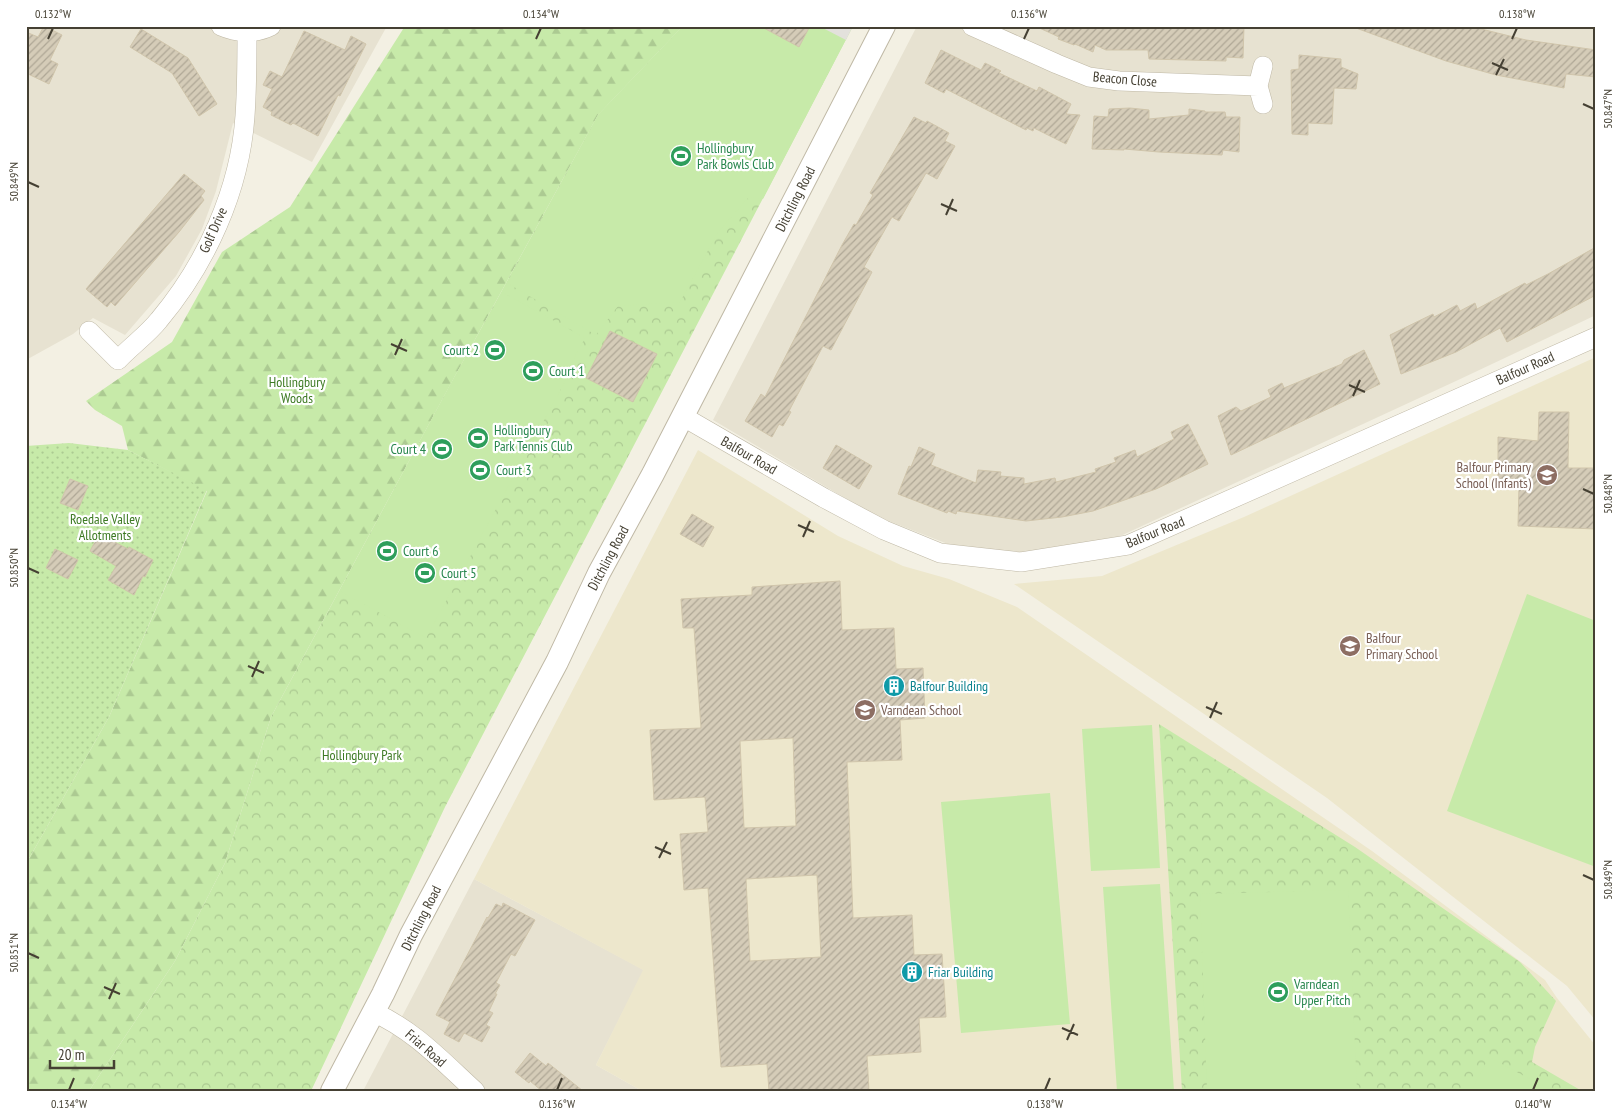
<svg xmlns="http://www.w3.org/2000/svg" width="1622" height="1117" font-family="'PT Sans Narrow',sans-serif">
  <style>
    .residential { fill: #e7e2d1 }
    .education { fill: #ede7cc }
    .forest { fill: url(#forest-firs) }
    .park { fill: url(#park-crowns) }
    .garden { fill: url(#garden-dots) }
    .pitch { fill: #c7eaa9 }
    .parking { fill: #e3e1dc }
    .building { fill: url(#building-hatch); stroke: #d0c5ab; fill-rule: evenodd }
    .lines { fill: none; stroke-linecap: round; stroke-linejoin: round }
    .minor-casing { stroke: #bfb8a5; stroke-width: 20 }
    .tertiary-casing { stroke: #bfb8a5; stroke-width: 24 }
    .minor { stroke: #fff; stroke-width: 19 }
    .tertiary { stroke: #fff; stroke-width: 22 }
    .ticks { fill: none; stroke: #454033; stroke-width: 2 }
    .labels { text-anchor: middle; stroke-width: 4.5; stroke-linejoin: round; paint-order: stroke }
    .street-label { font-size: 14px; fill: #454033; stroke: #fff }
    .leisure-label { font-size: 14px; fill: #27864d; stroke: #fff; text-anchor: start }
    .park-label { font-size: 14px; fill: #3d7a23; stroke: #fff }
    .education-label { font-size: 14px; fill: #785e54; stroke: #fff; text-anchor: start }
    .culture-label { font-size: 14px; fill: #0d838f; stroke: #fff; text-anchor: start }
    .neatline { fill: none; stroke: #454033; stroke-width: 2 }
    .ticks-label { font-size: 12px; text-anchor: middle; fill: #454033 }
  </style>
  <defs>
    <pattern id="forest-firs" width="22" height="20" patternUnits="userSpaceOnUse" patternTransform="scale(1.25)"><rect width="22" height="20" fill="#c7eaa9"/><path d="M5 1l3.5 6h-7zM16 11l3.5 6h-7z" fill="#acca92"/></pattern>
    <pattern id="park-crowns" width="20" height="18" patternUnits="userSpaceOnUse" patternTransform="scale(1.25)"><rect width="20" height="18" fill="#c7eaa9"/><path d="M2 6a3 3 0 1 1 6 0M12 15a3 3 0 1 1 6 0" fill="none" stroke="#acca92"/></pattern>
    <pattern id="garden-dots" width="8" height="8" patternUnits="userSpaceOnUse" patternTransform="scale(1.25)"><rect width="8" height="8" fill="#c7eaa9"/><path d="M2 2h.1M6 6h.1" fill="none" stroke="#acca92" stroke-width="1.8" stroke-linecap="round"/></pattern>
    <pattern id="building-hatch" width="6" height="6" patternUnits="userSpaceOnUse" patternTransform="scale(1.25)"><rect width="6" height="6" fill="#d5ccb8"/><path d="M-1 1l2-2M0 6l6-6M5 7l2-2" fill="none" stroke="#afa796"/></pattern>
  </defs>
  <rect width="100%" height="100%" fill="#f3f0e3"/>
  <path class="residential" d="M 26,26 L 387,26 L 312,162 L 233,123 L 216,191 L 202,229 L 176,276 L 125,335 L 93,318 L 73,334 L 26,360 Z
    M 917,26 L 1596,26 L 1596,315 L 1456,381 L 1103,544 L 1030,553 L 953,546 L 881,518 L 838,494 L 713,420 Z
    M 474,879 L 644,970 L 596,1065 L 642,1091 L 363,1091 Z"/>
  <path class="education" d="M 1596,357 L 1596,1021 L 1567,986 L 1327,798 L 1014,584 L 1102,576 L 1244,517 Z
    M 698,450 L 838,536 L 903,566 L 949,579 L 1017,607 L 1372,851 L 1545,980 L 1557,998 L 1596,1046 L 1596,1091 L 642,1091 L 596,1065 L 643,970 L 474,879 Z"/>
  <path class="forest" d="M 405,26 L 683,26 L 598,115 L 449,387 L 271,717 L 225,863 L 175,961 L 89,1091 L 26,1091 L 26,864 L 109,717 L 207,491 L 128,450 L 122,426 L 95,410 L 86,401 L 172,342 L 222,252 L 290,207 Z"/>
  <path class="park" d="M 683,26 L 853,26 L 445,807 L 311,1091 L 89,1091 L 175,961 L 225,863 L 271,717 L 449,387 L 598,115 Z
    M 1159,724 L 1355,847 L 1520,962 L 1556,1001 L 1535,1047 L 1532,1062 L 1582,1091 L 1182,1091 Z"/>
  <path class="garden" d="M 69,443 L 128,450 L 207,490 L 109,717 L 26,864 L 26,446 Z"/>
  <path class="pitch" d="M 683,26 L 853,26 L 763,199 L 749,197 L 718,232 L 680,302 L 618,306 L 596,335 L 507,283 L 598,115 Z
    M 502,292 L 585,338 L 565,375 L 568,376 L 426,638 L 340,591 L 449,387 Z
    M 1527,594 L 1596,621 L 1596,867 L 1447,811 Z
    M 1152,725 L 1160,868 L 1091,871 L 1082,729 Z
    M 1050,793 L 1070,1024 L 961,1033 L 941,802 Z
    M 1160,884 L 1174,1091 L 1117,1091 L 1103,887 Z
    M 1348,890 L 1357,1091 L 1207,1091 L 1200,894 Z
    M 1489,1057 L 1552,1091 L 1471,1091 Z"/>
  <path class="parking" d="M 819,26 L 853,26 L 846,40 Z"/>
  <path class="building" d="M 44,26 L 62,35 L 50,60 L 58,64 L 49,84 L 26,73 L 26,32 L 38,37 Z
    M 760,26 L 810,26 L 799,47 Z
    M 1035,26 L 1244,26 L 1243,58 L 1226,57 L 1226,61 L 1149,59 L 1148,50 L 1106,50 L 1095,45 L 1093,52 L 1075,44 L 1074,45 L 1058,39 L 1059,37 Z
    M 1356,26 L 1469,26 L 1526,40 L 1596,50 L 1596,77 L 1566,74 L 1564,88 L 1496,75 L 1446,61 L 1356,28 Z
    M 141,29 L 188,58 L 217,104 L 199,116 L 172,73 L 130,47 Z
    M 304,31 L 345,50 L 351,36 L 366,44 L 340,96 L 338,95 L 318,136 L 293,123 L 291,125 L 271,115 L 272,112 L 263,107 L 272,89 L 263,85 L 270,71 L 282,77 Z
    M 941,50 L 981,70 L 985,63 L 1001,71 L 999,73 L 1037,91 L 1039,87 L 1071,104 L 1066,114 L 1080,115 L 1066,144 L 1034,128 L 1033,131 L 1027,128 L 1026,130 L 946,89 L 944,93 L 925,83 Z
    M 1299,55 L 1341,59 L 1341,67 L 1358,74 L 1356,89 L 1334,88 L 1332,124 L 1308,123 L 1308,135 L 1292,134 L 1291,70 L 1299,69 Z
    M 1130,108 L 1149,110 L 1149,119 L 1189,115 L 1189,109 L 1205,111 L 1205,112 L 1225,112 L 1226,117 L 1240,117 L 1239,152 L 1223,150 L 1222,155 L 1159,152 L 1124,149 L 1124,150 L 1092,149 L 1094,116 L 1108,117 L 1109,109 Z
    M 914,117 L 926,123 L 927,121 L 949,133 L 945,141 L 955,146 L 937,179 L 926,173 L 899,221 L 892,217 L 864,267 L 872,272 L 831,350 L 823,346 L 789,411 L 791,412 L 783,426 L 779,424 L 772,437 L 745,421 L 761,394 L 765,397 L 842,245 L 854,224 L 856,225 L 873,195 L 870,193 Z
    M 184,174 L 205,191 L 201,196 L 204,200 L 179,232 L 115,306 L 111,302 L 107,307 L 86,289 Z
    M 1596,247 L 1596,295 L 1507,342 L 1500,328 L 1456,352 L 1401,374 L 1390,335 L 1433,314 L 1434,317 L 1457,305 L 1460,311 L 1475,303 L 1477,309 L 1525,283 L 1526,285 L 1548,274 Z
    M 610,331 L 657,354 L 633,402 L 586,378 Z
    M 1364,350 L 1380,384 L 1231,455 L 1218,416 L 1236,407 L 1241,411 L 1271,397 L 1268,390 L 1282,383 L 1284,388 L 1342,364 L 1344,360 Z
    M 1539,412 L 1569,412 L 1568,468 L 1596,468 L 1596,529 L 1518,526 L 1519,485 L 1498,482 L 1498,437 L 1538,441 Z
    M 1188,424 L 1208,464 L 1156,489 L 1093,511 L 1062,517 L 1026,521 L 957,511 L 956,514 L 948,511 L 947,513 L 898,494 L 909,466 L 911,467 L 919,447 L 935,454 L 931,465 L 976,483 L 978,470 L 1001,472 L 1000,476 L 1024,478 L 1024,484 L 1055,478 L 1056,482 L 1096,472 L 1095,469 L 1116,462 L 1114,458 L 1135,450 L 1137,457 L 1174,439 L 1171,432 Z
    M 836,445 L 872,466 L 859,489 L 823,468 Z
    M 70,479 L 88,486 L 78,510 L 60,503 Z
    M 692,514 L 714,527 L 703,547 L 680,534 Z
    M 99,534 L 128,549 L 129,547 L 153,560 L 145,577 L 143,576 L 134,595 L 108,580 L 116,566 L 90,551 Z
    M 55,549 L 78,560 L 68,579 L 46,568 Z
    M 840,581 L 842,630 L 894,628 L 896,669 L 923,668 L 925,718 L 900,720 L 902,760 L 847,762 L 853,918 L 912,915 L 914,955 L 942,954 L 946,1017 L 919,1018 L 921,1052 L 867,1056 L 869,1091 L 769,1091 L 767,1064 L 721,1067 L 708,888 L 684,890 L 680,834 L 708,832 L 705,797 L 654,800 L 650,730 L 701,728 L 694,628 L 683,628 L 681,599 L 752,595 L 752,587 ZM 793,738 L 796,826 L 744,828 L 740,741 ZM 817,875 L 821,957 L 750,961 L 746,879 Z
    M 503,903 L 535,920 L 515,956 L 511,954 L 496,983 L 500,985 L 495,994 L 497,994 L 489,1011 L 493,1013 L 486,1025 L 490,1027 L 482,1042 L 464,1033 L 459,1042 L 444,1034 L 450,1022 L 436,1015 L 487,917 L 488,918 L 496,904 L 502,907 Z
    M 530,1053 L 546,1066 L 548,1063 L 583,1091 L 542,1091 L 530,1081 L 529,1083 L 515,1072 Z"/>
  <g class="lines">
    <g class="minor-casing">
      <path id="minor" d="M 221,26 C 237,33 255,34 271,26
        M 972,26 L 1057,64 L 1089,77 L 1119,81 L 1258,86
        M 1263,104 L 1258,86 L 1263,66
        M 89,331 L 118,360 C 131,346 147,335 159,320 C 206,264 240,190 245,116 C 247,88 247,60 247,32
        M 682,416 L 824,498 L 884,530 L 940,553 L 1021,562 L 1128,545 L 1596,337
        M 373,1012 C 414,1030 442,1061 475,1091"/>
    </g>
    <g class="tertiary-casing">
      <path id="tertiary" d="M 332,1091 L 383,994 L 411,935 L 557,662 L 599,573 L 653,474 L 884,26"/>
    </g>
    <use href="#minor" class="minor"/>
    <use href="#tertiary" class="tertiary"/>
  </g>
  <path class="ticks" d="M 48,39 L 53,28M 536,39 L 541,28M 1024,39 L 1029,28M 1512,39 L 1517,28M 1492,63 L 1508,70M 1496,75 L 1504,59M 1583,104 L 1594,109M 28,182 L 39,187M 941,204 L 957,211M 946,215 L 953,199M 391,344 L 407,351M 395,355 L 402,339M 1349,385 L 1365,392M 1353,396 L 1360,380M 1583,489 L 1594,494M 798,525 L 814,532M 803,537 L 810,521M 28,568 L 39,573M 248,666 L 264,673M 252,677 L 259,661M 1206,707 L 1222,714M 1210,718 L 1217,702M 655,847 L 671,854M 659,858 L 667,842M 1583,875 L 1594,880M 28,953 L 39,958M 104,987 L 120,994M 109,999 L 116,983M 1062,1028 L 1078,1035M 1067,1040 L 1074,1024M 69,1090 L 74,1078M 557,1090 L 562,1078M 1045,1090 L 1050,1078M 1533,1090 L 1538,1078"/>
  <defs>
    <g id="stadium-disc" transform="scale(1.125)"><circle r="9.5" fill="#2e9e5b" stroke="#fff"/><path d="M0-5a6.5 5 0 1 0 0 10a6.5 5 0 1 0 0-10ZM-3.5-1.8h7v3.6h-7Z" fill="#fff"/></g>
    <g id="school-disc" transform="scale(1.125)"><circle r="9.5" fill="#8d6e63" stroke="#fff"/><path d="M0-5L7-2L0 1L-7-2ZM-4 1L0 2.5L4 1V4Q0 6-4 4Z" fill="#fff"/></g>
    <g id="building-disc" transform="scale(1.125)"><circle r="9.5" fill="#0f9aa8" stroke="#fff"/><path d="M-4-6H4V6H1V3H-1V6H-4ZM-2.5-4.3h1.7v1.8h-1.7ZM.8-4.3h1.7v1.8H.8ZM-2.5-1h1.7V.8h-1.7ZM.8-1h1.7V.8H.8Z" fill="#fff"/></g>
  </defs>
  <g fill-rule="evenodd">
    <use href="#stadium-disc" x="681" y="156"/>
    <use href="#stadium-disc" x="495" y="350"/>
    <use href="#stadium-disc" x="533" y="371"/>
    <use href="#stadium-disc" x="478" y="438"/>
    <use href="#stadium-disc" x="442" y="449"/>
    <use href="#stadium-disc" x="480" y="470"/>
    <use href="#school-disc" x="1547" y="475"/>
    <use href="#stadium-disc" x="387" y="551"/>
    <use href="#stadium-disc" x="425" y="573"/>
    <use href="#school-disc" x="1350" y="646"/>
    <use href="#building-disc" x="894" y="686"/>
    <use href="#school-disc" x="865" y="710"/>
    <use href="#building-disc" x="912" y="972"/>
    <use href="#stadium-disc" x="1278" y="992"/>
  </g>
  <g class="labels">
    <g class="street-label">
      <text transform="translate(1125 79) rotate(5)" y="5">Beacon Close</text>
      <text transform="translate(795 199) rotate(-63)" y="5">Ditchling Road</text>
      <text transform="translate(213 230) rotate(-66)" y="5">Golf Drive</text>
      <text transform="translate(1525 368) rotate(-24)" y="5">Balfour Road</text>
      <text transform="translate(749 455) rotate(30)" y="5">Balfour Road</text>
      <text transform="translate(1155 532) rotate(-22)" y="5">Balfour Road</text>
      <text transform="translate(608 558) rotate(-62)" y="5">Ditchling Road</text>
      <text transform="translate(421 918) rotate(-63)" y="5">Ditchling Road</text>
      <text transform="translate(426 1048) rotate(41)" y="5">Friar Road</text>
    </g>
    <g class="leisure-label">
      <text x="697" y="153">Hollingbury<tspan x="697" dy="16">Park Bowls Club</tspan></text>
      <text x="479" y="355" text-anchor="end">Court 2</text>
      <text x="549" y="376">Court 1</text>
      <text x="494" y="435">Hollingbury<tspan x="494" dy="16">Park Tennis Club</tspan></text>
      <text x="426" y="454" text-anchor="end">Court 4</text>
      <text x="496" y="475">Court 3</text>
      <text x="403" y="556">Court 6</text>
      <text x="441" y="578">Court 5</text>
      <text x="1294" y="989">Varndean<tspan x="1294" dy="16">Upper Pitch</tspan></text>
    </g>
    <g class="park-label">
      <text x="297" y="387">Hollingbury<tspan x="297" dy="16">Woods</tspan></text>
      <text x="105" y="524">Roedale Valley<tspan x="105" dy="16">Allotments</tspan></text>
      <text x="362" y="760">Hollingbury Park</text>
    </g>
    <g class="education-label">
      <text x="1531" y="472" text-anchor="end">Balfour Primary<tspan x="1531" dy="16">School (Infants)</tspan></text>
      <text x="1366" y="643">Balfour<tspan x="1366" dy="16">Primary School</tspan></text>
      <text x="881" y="715">Varndean School</text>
    </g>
    <g class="culture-label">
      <text x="910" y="691">Balfour Building</text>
      <text x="928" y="977">Friar Building</text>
    </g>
  </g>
  <rect width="1622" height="1117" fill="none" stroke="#ffffff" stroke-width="55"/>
  <path d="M50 1060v8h64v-8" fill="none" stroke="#454033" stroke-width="2.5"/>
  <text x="58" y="1060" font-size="15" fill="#454033" stroke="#ffffff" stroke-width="4" paint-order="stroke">20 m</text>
  <rect x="28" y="28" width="1566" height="1062" class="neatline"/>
  <g class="ticks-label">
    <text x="53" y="18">0.132°W</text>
    <text x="541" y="18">0.134°W</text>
    <text x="1029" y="18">0.136°W</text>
    <text x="1517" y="18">0.138°W</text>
    <text transform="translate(1608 109) rotate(-90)" y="4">50.847°N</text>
    <text transform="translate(14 182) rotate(-90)" y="4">50.849°N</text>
    <text transform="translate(1608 494) rotate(-90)" y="4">50.848°N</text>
    <text transform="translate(14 568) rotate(-90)" y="4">50.850°N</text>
    <text transform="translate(1608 880) rotate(-90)" y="4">50.849°N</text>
    <text transform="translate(14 953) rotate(-90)" y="4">50.851°N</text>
    <text x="69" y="1108">0.134°W</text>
    <text x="557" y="1108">0.136°W</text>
    <text x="1045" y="1108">0.138°W</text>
    <text x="1533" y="1108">0.140°W</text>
  </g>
</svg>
